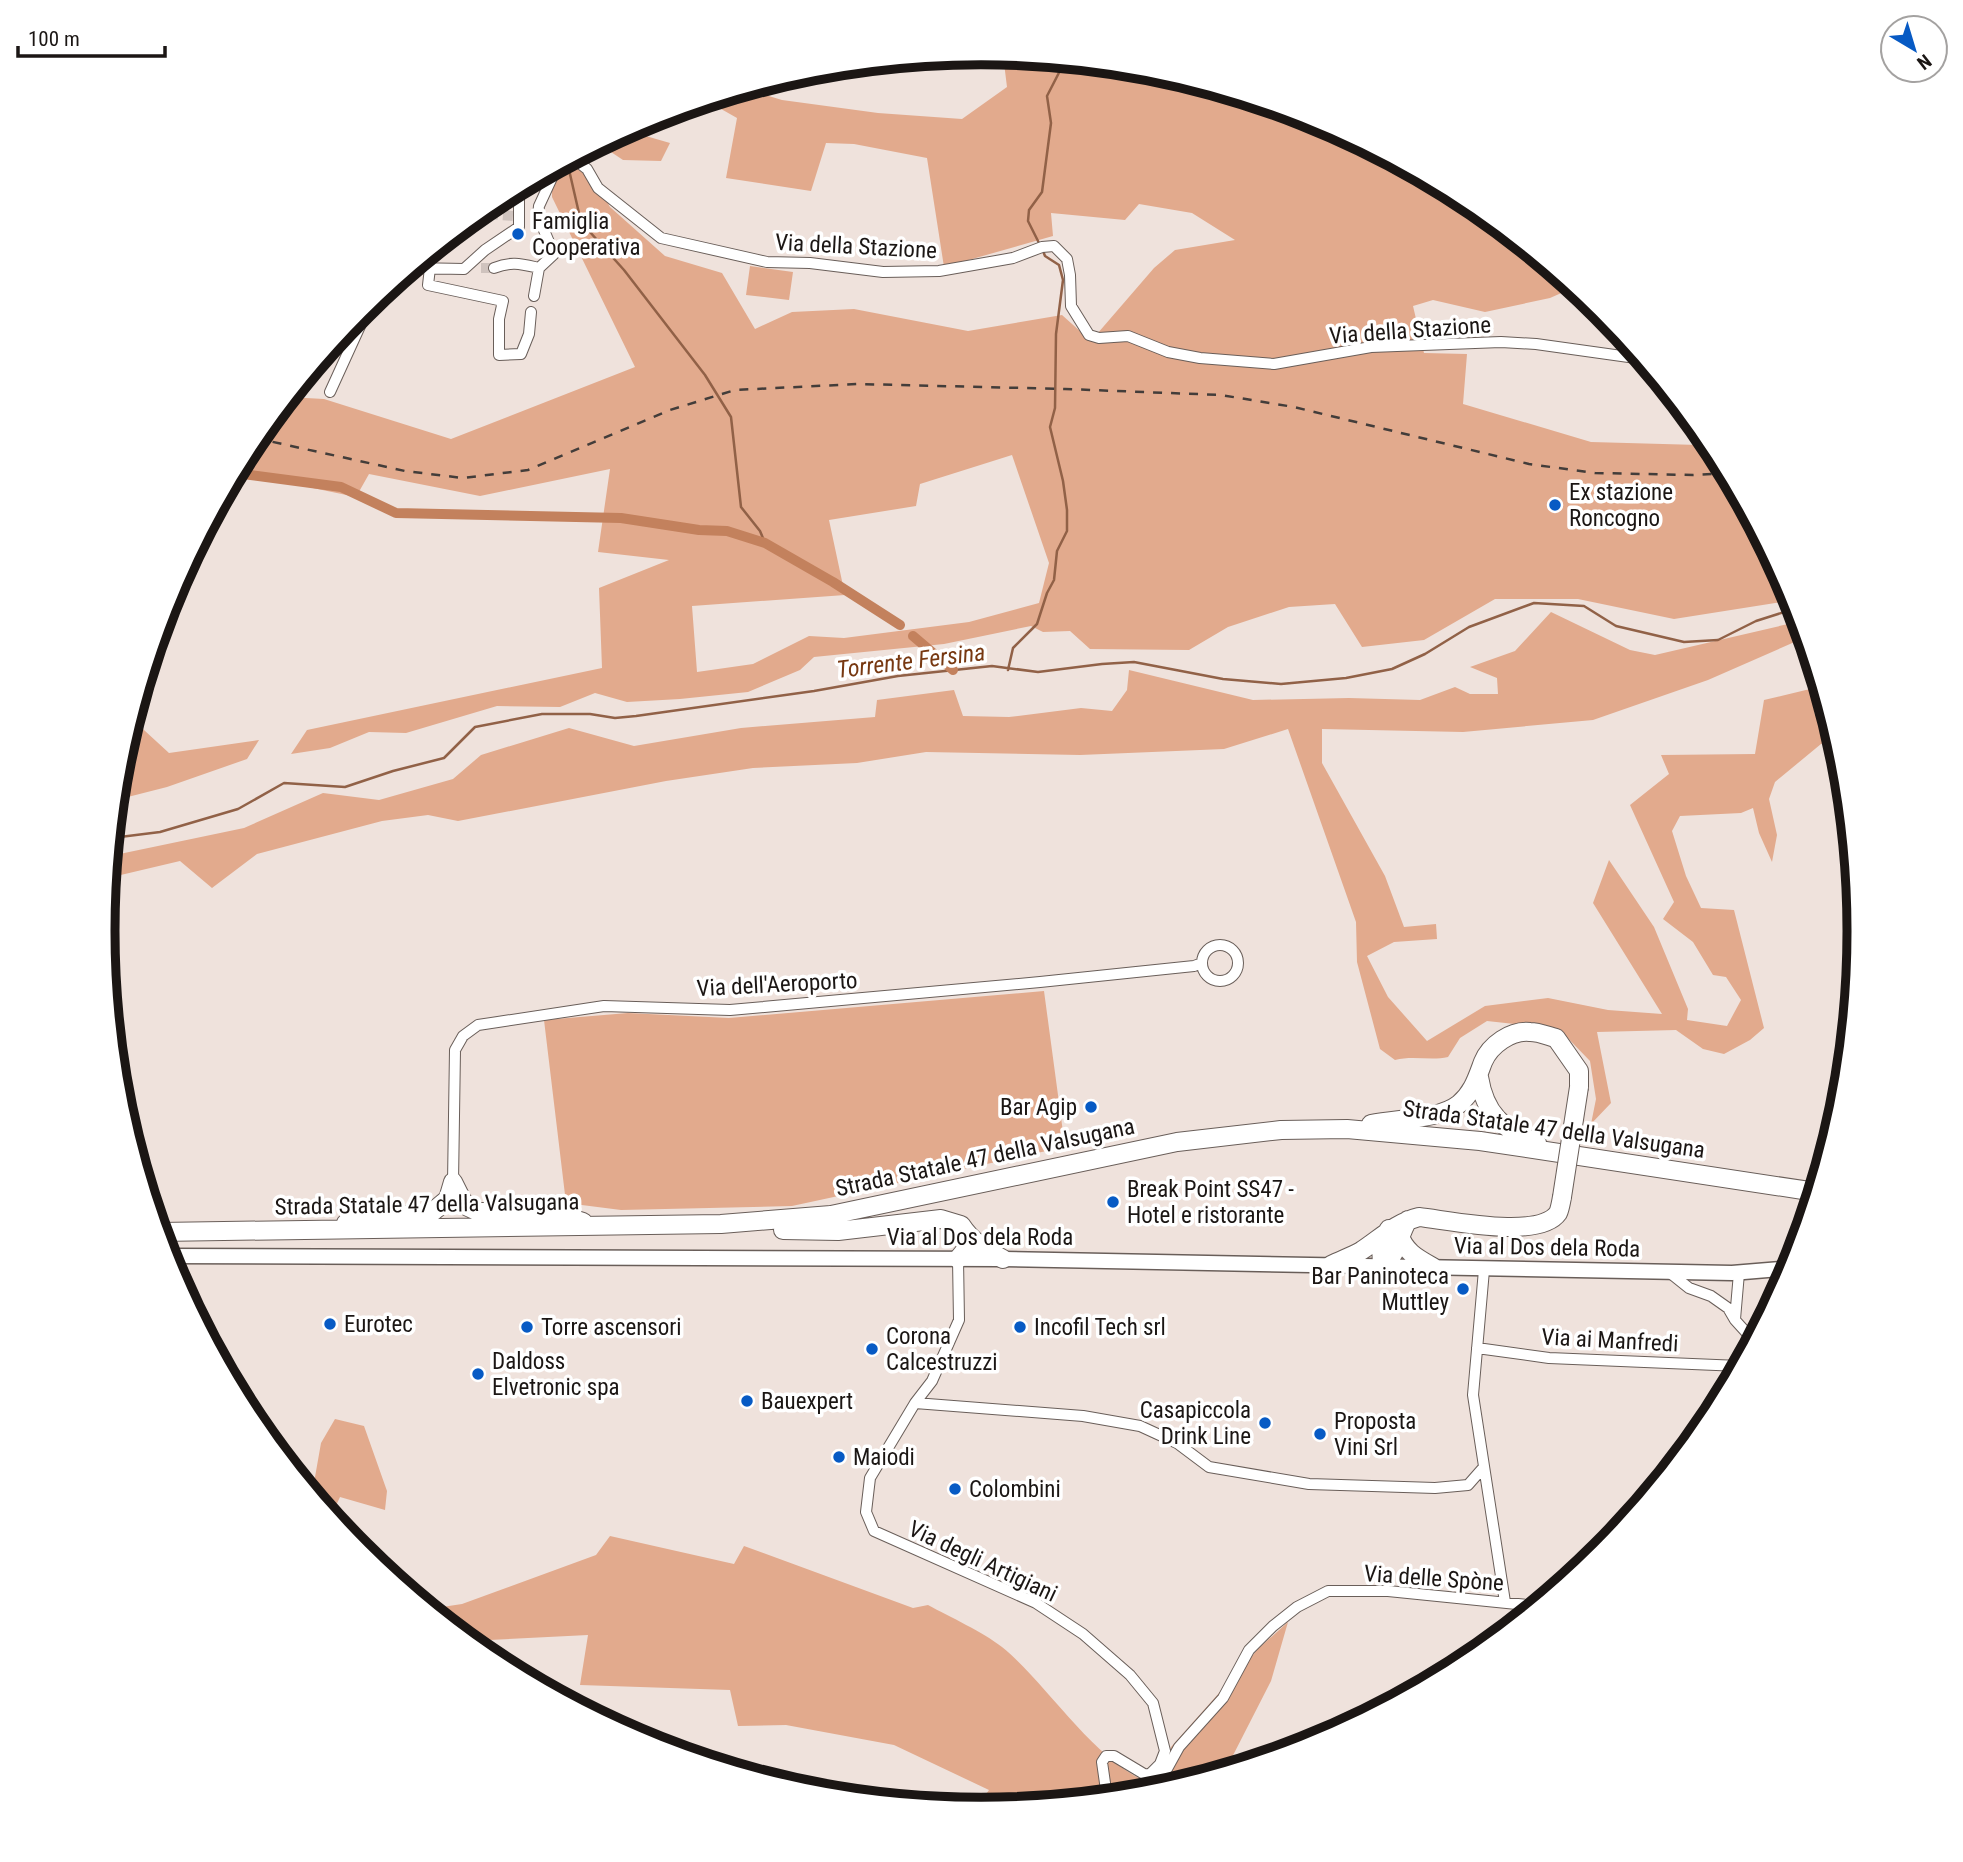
<svg xmlns="http://www.w3.org/2000/svg" width="1963" height="1862" font-family="'Roboto Condensed',sans-serif">
  <style>
    .green { fill: #e2aa8d; fill-rule: evenodd }
    .lines { fill: none; stroke-linecap: round; stroke-linejoin: round }
    .stream { stroke: #916147; stroke-width: 2.5 }
    .canal { stroke: #c3815d; stroke-width: 10 }
    .street-tunnel { stroke: #cfc3be; stroke-width: 10; stroke-dasharray: 10 5; stroke-linecap: butt }
    .street-casing { stroke: #695e59; stroke-width: 12 }
    .secondary-casing { stroke: #695e59; stroke-width: 17 }
    .highway-casing { stroke: #695e59; stroke-width: 20 }
    .street { stroke: #fff; stroke-width: 10 }
    .secondary { stroke: #fff; stroke-width: 14 }
    .highway { stroke: #fff; stroke-width: 18 }
    .rail { stroke: #433d3a; stroke-width: 2.5; stroke-dasharray: 9 9; stroke-linecap: butt }
    .highway-bridge-casing { stroke: #695e59; stroke-width: 20; stroke-linecap: butt }
    .highway-bridge { stroke: #fff; stroke-width: 18 }
    .poi-dot { fill: #075ac4; stroke: #fff; stroke-width: 2.5 }
    .labels { text-anchor: middle; stroke-width: 7; stroke-linejoin: round; paint-order: stroke }
    .poi-label { font-size: 23px; fill: #1b1614; stroke: #fff; text-anchor: start }
    .street-label { font-size: 23px; fill: #1b1614; stroke: #fff }
    .water-label { font-size: 24px; font-style: italic; fill: #773811; stroke: #fff }
    .rim { fill: none; stroke: #1b1614; stroke-width: 9 }
  </style>
  <rect width="100%" height="100%" fill="#efe2dc"/>
  <path class="green" d="M 1003,55 L 1153,69 L 1318,120 L 1470,201 L 1575,287 L 1550,298 L 1485,312 L 1433,300 L 1413,306 L 1424,353 L 1467,354 L 1463,404 L 1591,442 L 1699,445 L 1708,438 L 1795,600 L 1674,619 L 1578,599 L 1495,599 L 1424,640 L 1362,647 L 1335,604 L 1289,607 L 1228,627 L 1189,650 L 1090,649 L 1070,631 L 1043,632 L 1031,626 L 944,644 L 814,657 L 800,670 L 748,692 L 680,699 L 627,702 L 595,693 L 560,707 L 497,706 L 406,733 L 369,732 L 330,748 L 291,754 L 307,730 L 602,668 L 599,588 L 669,560 L 598,552 L 610,469 L 480,496 L 369,474 L 356,497 L 236,472 L 251,443 L 288,397 L 324,399 L 451,439 L 635,367 L 552,197 L 552,169 L 580,154 L 610,207 L 665,256 L 722,273 L 755,329 L 792,312 L 854,309 L 968,331 L 1062,315 L 1091,341 L 1154,268 L 1175,250 L 1235,240 L 1192,213 L 1139,204 L 1125,220 L 1051,213 L 1053,236 L 944,267 L 927,158 L 854,144 L 826,143 L 811,191 L 726,178 L 737,118 L 707,101 L 745,89 L 782,100 L 878,113 L 962,119 L 1007,87 ZM 1012,455 L 1049,563 L 1039,603 L 969,622 L 844,638 L 809,636 L 753,664 L 697,672 L 692,606 L 845,595 L 829,520 L 916,506 L 920,484 Z
    M 625,130 L 670,143 L 661,161 L 623,160 L 599,144 Z
    M 750,266 L 793,272 L 789,300 L 746,295 Z
    M 1551,612 L 1630,650 L 1655,655 L 1801,621 L 1806,637 L 1708,680 L 1593,720 L 1463,732 L 1322,729 L 1322,763 L 1385,876 L 1404,927 L 1436,924 L 1437,939 L 1394,942 L 1367,956 L 1388,997 L 1427,1041 L 1485,1006 L 1548,998 L 1608,1010 L 1662,1014 L 1593,903 L 1609,860 L 1654,927 L 1688,1009 L 1687,1020 L 1727,1026 L 1741,1000 L 1726,977 L 1713,975 L 1693,942 L 1663,919 L 1674,902 L 1630,805 L 1669,774 L 1661,755 L 1755,754 L 1764,700 L 1810,689 L 1815,715 L 1830,716 L 1838,742 L 1821,744 L 1775,782 L 1769,799 L 1777,835 L 1772,862 L 1759,833 L 1753,808 L 1741,813 L 1680,816 L 1672,831 L 1686,876 L 1701,908 L 1734,910 L 1764,1028 L 1750,1040 L 1724,1054 L 1703,1049 L 1676,1030 L 1597,1032 L 1611,1103 L 1591,1124 L 1596,1099 L 1590,1061 L 1559,1029 L 1487,1021 L 1460,1038 L 1448,1057 C 1430,1061 1413,1055 1395,1060 L 1380,1049 L 1357,962 L 1356,922 L 1288,729 L 1224,749 L 1080,755 L 926,752 L 857,763 L 753,768 L 666,781 L 458,821 L 428,815 L 382,821 L 257,854 L 212,888 L 180,861 L 108,878 L 110,856 L 244,828 L 323,793 L 379,800 L 453,779 L 481,755 L 569,728 L 634,746 L 741,728 L 875,717 L 877,700 L 954,690 L 963,716 L 1009,717 L 1081,708 L 1112,711 L 1127,690 L 1129,670 L 1253,700 L 1349,698 L 1420,700 L 1455,687 L 1470,694 L 1498,694 L 1497,678 L 1470,667 L 1515,651 Z
    M 132,719 L 169,753 L 259,740 L 247,759 L 167,787 L 116,800 L 120,759 Z
    M 1044,991 L 1065,1147 L 792,1206 L 621,1210 L 566,1203 L 544,1020 L 628,1013 L 729,1018 Z
    M 335,1419 L 364,1426 L 387,1491 L 385,1510 L 340,1497 L 331,1516 L 312,1494 L 321,1443 Z
    M 610,1536 L 734,1564 L 744,1546 L 913,1608 L 928,1605 C 950,1617 983,1632 1002,1647 C 1050,1686 1101,1773 1162,1787 L 1171,1747 L 1259,1648 L 1288,1622 L 1271,1681 L 1225,1771 L 1152,1793 L 979,1809 L 978,1805 L 989,1790 L 894,1745 L 786,1725 L 738,1726 L 730,1690 L 580,1685 L 588,1635 L 469,1641 L 429,1609 L 462,1604 L 596,1555 Z"/>
  <g class="lines">
    <path class="stream" d="M 567,161 L 581,222 L 624,270 L 705,375 L 731,417 L 741,507 L 760,531 L 765,543
      M 1040,245 L 1028,221 L 1029,210 L 1042,192 L 1051,123 L 1047,96 L 1065,61
      M 1008,670 L 1013,648 L 1037,624 L 1047,593 L 1054,580 L 1057,551 L 1067,531 L 1067,510 L 1063,481 L 1050,427 L 1055,408 L 1056,334 L 1063,280 L 1059,265 L 1045,256 L 1043,251
      M 112,838 L 160,832 L 238,809 L 284,783 L 345,787 L 393,771 L 444,758 L 475,727 L 542,714 L 590,714 L 615,718 L 636,716 L 814,691 L 898,676 L 992,666 L 1038,672 L 1102,664 L 1134,662 L 1223,679 L 1281,684 L 1346,678 L 1392,669 L 1425,654 L 1469,627 L 1534,603 L 1584,606 L 1616,626 L 1684,642 L 1718,640 L 1756,621 L 1797,608"/>
    <path class="canal" d="M 235,473 L 341,487 L 396,513 L 621,518 L 699,530 L 727,531 L 765,543 L 833,582 L 900,625
      M 913,636 L 953,670"/>
    <path class="street-tunnel" d="M 488,214 L 514,216
      M 481,268 L 494,268"/>
    <g class="street-casing">
      <path id="street" d="M 573,158 L 587,169 L 598,188 L 661,238 L 767,262 L 810,263 L 883,272 L 939,271 L 1013,258 L 1042,247 L 1054,246 L 1067,259 L 1070,275 L 1071,306 L 1089,335 L 1099,338 L 1128,336 L 1168,352 L 1200,358 L 1274,364 L 1371,347 L 1501,342 L 1536,344 L 1643,359
        M 486,207 L 486,214 L 488,214
        M 538,216 L 539,206 L 557,167
        M 432,251 L 428,285 L 503,301 L 499,319 L 499,355 L 521,354 L 529,334 L 531,312
        M 412,268 L 464,269 L 485,250 L 519,227 L 519,187
        M 494,268 C 511,261 521,264 539,268
        M 534,296 L 539,268 L 554,254 L 538,216
        M 330,392 L 361,324 L 362,309
        M1202 963a18 18 0 1 1 36 0a18 18 0 1 1-36 0Z
        M 453,1182 L 455,1050 L 463,1036 L 478,1025 L 604,1006 L 730,1010 L 1040,982 L 1194,966 L 1202,963
        M 958,1259 L 959,1320 L 932,1381 L 915,1403 L 870,1478 L 866,1512 L 874,1531 L 1036,1603 L 1083,1634 L 1130,1675 L 1153,1703 L 1165,1751 L 1160,1764 L 1151,1773
        M 1484,1270 L 1473,1395 L 1505,1602
        M 1669,1272 L 1689,1288 L 1711,1296 L 1728,1308 L 1735,1320 L 1754,1341
        M 1735,1319 L 1739,1273
        M 1477,1348 L 1549,1358 L 1740,1366
        M 915,1403 L 1083,1416 L 1140,1426 L 1177,1443 L 1209,1467 L 1309,1484 L 1435,1488 L 1468,1485 L 1483,1468
        M 1107,1797 L 1102,1762 L 1106,1756 L 1114,1756 L 1144,1774 L 1163,1776 L 1179,1747 L 1223,1698 L 1249,1650 L 1273,1626 L 1297,1607 L 1328,1591 L 1388,1591 L 1537,1606"/>
    </g>
    <g class="secondary-casing">
      <path id="secondary" d="M 166,1256 L 1003,1259 L 1732,1273 L 1793,1268"/>
    </g>
    <g class="highway-casing">
      <path id="highway" d="M 1479,1077 C 1485,1114 1502,1129 1537,1143
        M 1371,1124 C 1398,1118 1439,1120 1459,1104 C 1473,1092 1477,1078 1483,1062 C 1490,1045 1511,1030 1530,1032 C 1539,1032 1548,1036 1556,1038 L 1579,1071 L 1579,1087
        M 453,1182 L 462,1200 L 468,1207 L 479,1212 L 552,1212 L 583,1222
        M 346,1223 L 369,1217 L 430,1214 L 448,1199 L 453,1182
        M 1389,1229 L 1381,1243 L 1382,1266 C 1400,1252 1397,1238 1408,1220
        M 783,1230 L 838,1231 L 941,1219 L 961,1225 C 972,1242 986,1250 1003,1259
        M 159,1232 L 721,1224 L 831,1215 L 1177,1142 L 1281,1130 L 1347,1129 L 1480,1141 L 1816,1192
        M 1399,1234 C 1405,1252 1417,1258 1433,1267
        M 958,1259 L 967,1248 L 968,1236
        M 1331,1265 C 1341,1260 1352,1256 1361,1251 C 1381,1238 1395,1223 1419,1217 C 1448,1220 1539,1240 1558,1213 C 1560,1209 1561,1202 1562,1197"/>
    </g>
    <use href="#street" class="street"/>
    <use href="#secondary" class="secondary"/>
    <use href="#highway" class="highway"/>
    <path class="rail" d="M 255,438 L 405,471 L 463,478 L 528,470 L 670,410 L 735,390 L 858,384 L 1065,389 L 1221,395 L 1294,407 L 1529,464 L 1595,473 L 1693,475 L 1728,473"/>
    <g class="highway-bridge-casing">
      <path id="highway-bridge" d="M 1562,1197 L 1579,1087"/>
    </g>
    <use href="#highway-bridge" class="highway-bridge"/>
  </g>
  <g class="poi-dot">
    <circle cx="518" cy="234" r="7"/>
    <circle cx="1555" cy="505" r="7"/>
    <circle cx="1091" cy="1107" r="7"/>
    <circle cx="1113" cy="1202" r="7"/>
    <circle cx="1463" cy="1289" r="7"/>
    <circle cx="330" cy="1324" r="7"/>
    <circle cx="527" cy="1327" r="7"/>
    <circle cx="1020" cy="1327" r="7"/>
    <circle cx="872" cy="1349" r="7"/>
    <circle cx="478" cy="1374" r="7"/>
    <circle cx="747" cy="1401" r="7"/>
    <circle cx="1265" cy="1423" r="7"/>
    <circle cx="1320" cy="1434" r="7"/>
    <circle cx="839" cy="1457" r="7"/>
    <circle cx="955" cy="1489" r="7"/>
  </g>
  <g class="labels">
    <g class="poi-label">
      <text x="532" y="229">Famiglia<tspan x="532" dy="26">Cooperativa</tspan></text>
      <text x="1569" y="500">Ex stazione<tspan x="1569" dy="26">Roncogno</tspan></text>
      <text x="1077" y="1115" text-anchor="end">Bar Agip</text>
      <text x="1127" y="1197">Break Point SS47 -<tspan x="1127" dy="26">Hotel e ristorante</tspan></text>
      <text x="1449" y="1284" text-anchor="end">Bar Paninoteca<tspan x="1449" dy="26">Muttley</tspan></text>
      <text x="344" y="1332">Eurotec</text>
      <text x="541" y="1335">Torre ascensori</text>
      <text x="1034" y="1335">Incofil Tech srl</text>
      <text x="886" y="1344">Corona<tspan x="886" dy="26">Calcestruzzi</tspan></text>
      <text x="492" y="1369">Daldoss<tspan x="492" dy="26">Elvetronic spa</tspan></text>
      <text x="761" y="1409">Bauexpert</text>
      <text x="1251" y="1418" text-anchor="end">Casapiccola<tspan x="1251" dy="26">Drink Line</tspan></text>
      <text x="1334" y="1429">Proposta<tspan x="1334" dy="26">Vini Srl</tspan></text>
      <text x="853" y="1465">Maiodi</text>
      <text x="969" y="1497">Colombini</text>
    </g>
    <g class="street-label">
      <text transform="translate(856 246) rotate(3)" y="8">Via della Stazione</text>
      <text transform="translate(1410 330) rotate(-4)" y="8">Via della Stazione</text>
      <text transform="translate(777 984) rotate(-3)" y="8">Via dell'Aeroporto</text>
      <text transform="translate(1554 1129) rotate(8)" y="8">Strada Statale 47 della Valsugana</text>
      <text transform="translate(985 1157) rotate(-12)" y="8">Strada Statale 47 della Valsugana</text>
      <text transform="translate(427 1204) rotate(-1)" y="8">Strada Statale 47 della Valsugana</text>
      <text x="980" y="1245">Via al Dos dela Roda</text>
      <text transform="translate(1547 1247) rotate(1)" y="8">Via al Dos dela Roda</text>
      <text transform="translate(1610 1340) rotate(3)" y="8">Via ai Manfredi</text>
      <text transform="translate(983 1561) rotate(25)" y="8">Via degli Artigiani</text>
      <text transform="translate(1434 1578) rotate(4)" y="8">Via delle Spòne</text>
    </g>
    <g class="water-label">
      <text transform="translate(911 661) rotate(-7)" y="8">Torrente Fersina</text>
    </g>
  </g>
  <path d="M0 0H1963V1862H0ZM115 931a866 866 0 1 1 1732 0a866 866 0 1 1-1732 0Z" fill="#fff" fill-rule="evenodd"/>
  <path class="rim" d="M115 931a866 866 0 1 1 1732 0a866 866 0 1 1-1732 0Z"/>
  <g transform="translate(1914 49) rotate(142)"><circle r="33" fill="#ffffff" stroke="#a4a2a1" stroke-width="2"/>
  <path d="M0-5L12 26L0 18L-12 26Z" fill="#075ac4"/>
  <text y="-10" font-size="19" font-weight="bold" text-anchor="middle" fill="#1b1614">N</text>
  </g>
  <path d="M18 46v10h147v-10" fill="none" stroke="#1b1614" stroke-width="3.5"/>
  <text x="28" y="46" font-size="21" fill="#1b1614" stroke="#ffffff" stroke-width="5" paint-order="stroke">100 m</text>
</svg>
